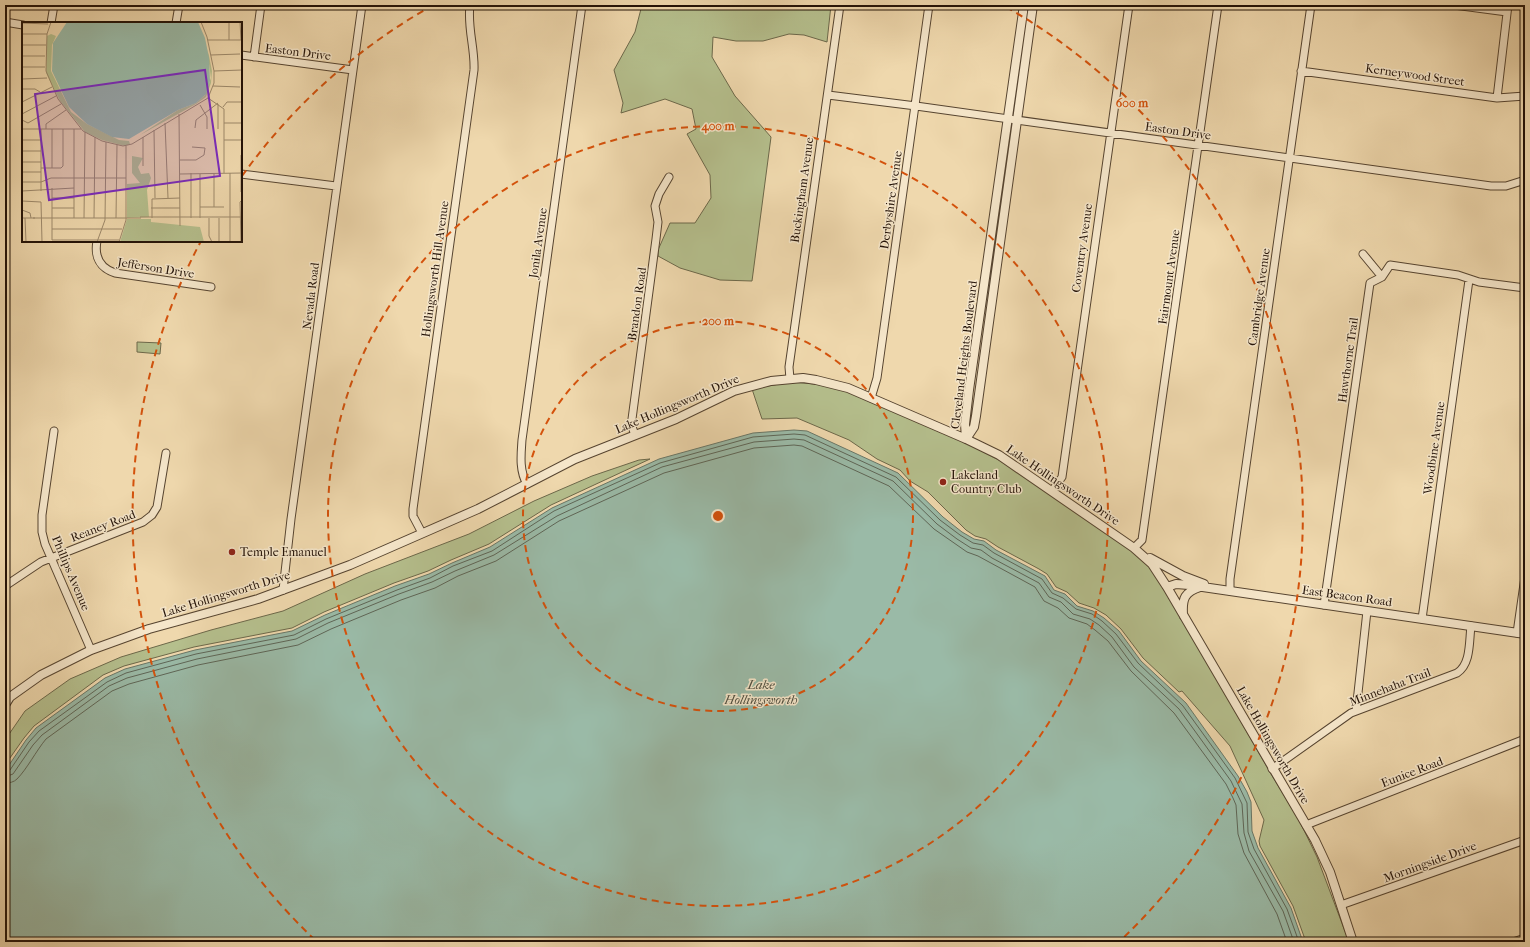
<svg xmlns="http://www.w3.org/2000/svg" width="1530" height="947" font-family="'IM FELL French Canon',serif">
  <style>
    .green { fill: #b5bf8d; stroke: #6c684a }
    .water { fill: #9abaa7; stroke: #6a7767 }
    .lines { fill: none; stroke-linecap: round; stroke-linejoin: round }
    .shore { stroke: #5e6657; stroke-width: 1 }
    .minor-casing { stroke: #564430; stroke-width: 9 }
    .tertiary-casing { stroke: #564430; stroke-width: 10 }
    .minor { stroke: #f5e6ca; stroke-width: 7 }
    .tertiary { stroke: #f5e6ca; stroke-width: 8 }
    .ring { fill: none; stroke: #d4520c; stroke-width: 2; stroke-dasharray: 7 5 }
    .poi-dot { fill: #8f2418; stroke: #f5e6ca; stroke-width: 1.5 }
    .labels { text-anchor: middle; stroke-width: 3; stroke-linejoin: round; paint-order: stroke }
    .street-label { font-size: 12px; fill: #231207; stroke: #f5e6ca }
    .poi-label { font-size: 12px; fill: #231207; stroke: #f5e6ca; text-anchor: start }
    .water-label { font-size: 13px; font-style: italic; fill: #4d4d3f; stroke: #f5e6ca }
    .inset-road { fill: none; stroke: #9d896b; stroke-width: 1 }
    .view { fill: #7b2cbf; fill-opacity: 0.15; stroke: #7b2cbf; stroke-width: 2 }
    .inset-edge { fill: none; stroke: #231207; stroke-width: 2 }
    .centre { fill: #d4520c; stroke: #f5e6ca; stroke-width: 2 }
    .ring-label { font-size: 12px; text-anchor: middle; font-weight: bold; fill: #d4520c; stroke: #f5e6ca; stroke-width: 3; stroke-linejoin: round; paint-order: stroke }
  </style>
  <rect width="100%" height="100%" fill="#efd8ad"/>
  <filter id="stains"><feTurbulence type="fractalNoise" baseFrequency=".005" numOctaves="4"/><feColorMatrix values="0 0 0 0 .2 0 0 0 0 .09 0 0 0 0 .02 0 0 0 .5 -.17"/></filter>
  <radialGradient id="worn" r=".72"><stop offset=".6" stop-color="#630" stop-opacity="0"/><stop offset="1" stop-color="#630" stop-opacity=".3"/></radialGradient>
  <path class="green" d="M 642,5 L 831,5 L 827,42 L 804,35 L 789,34 L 763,41 L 736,41 L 713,37 L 712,57 L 735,96 L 771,137 L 752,281 L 720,280 L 680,268 L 658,256 L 658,250 L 670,223 L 695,223 L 711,198 L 710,175 L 687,134 L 696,129 L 692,109 L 665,99 L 621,113 L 623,103 L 614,70 L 635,32 Z
    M 137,342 L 161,343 L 160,354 L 137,352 Z
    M 790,382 L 816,384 L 847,391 L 966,443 L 997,459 L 1034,482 L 1132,551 L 1150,567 L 1180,616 L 1180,619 L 1182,619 L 1271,774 L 1299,820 L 1317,857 L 1349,942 L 1306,942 L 1293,906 L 1260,846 L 1259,841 L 1264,820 L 1230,746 L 1182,691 L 1179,692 L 1143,658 L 1121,629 L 1106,615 L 1094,608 L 1079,603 L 1067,592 L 1056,587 L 1047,574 L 1039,569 L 998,547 L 986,539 L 975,536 L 966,530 L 928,492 L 910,481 L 900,470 L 877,459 L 849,440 L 797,418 L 762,419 L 752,389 Z
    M 650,459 L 551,505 L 489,544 L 451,560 L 428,571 L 394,583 L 324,612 L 292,628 L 194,647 L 124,666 L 103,675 L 34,726 L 24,738 L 5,765 L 5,740 L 25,711 L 70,679 L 121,657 L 211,630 L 283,611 L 365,574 L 469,534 L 534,501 L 592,476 L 639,460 Z"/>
  <path class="water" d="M 794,430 L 807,431 L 898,473 L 943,517 L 962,532 L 974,539 L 984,541 L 996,550 L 1045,576 L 1054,590 L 1065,594 L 1077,606 L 1093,611 L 1104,618 L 1119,631 L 1141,661 L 1186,703 L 1238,776 L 1247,792 L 1251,802 L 1252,831 L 1258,848 L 1291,908 L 1303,942 L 5,942 L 5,771 L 26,740 L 36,728 L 105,678 L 125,669 L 195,650 L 292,631 L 325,615 L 395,586 L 429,574 L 452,563 L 490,547 L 552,508 L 659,459 L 753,433 Z"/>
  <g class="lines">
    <path class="shore" d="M 5,772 L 10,770 L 29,742 L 39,731 L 107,682 L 126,673 L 196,654 L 294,635 L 326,619 L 397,590 L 430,578 L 453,566 L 492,551 L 554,511 L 660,463 L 753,437 L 794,434 L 805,435 L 896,477 L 940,520 L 960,535 L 973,543 L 983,545 L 994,553 L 1042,579 L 1052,593 L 1063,598 L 1076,609 L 1092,614 L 1102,621 L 1116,634 L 1138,663 L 1183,706 L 1235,778 L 1247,803 L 1248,832 L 1254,849 L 1287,909 L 1299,942
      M 5,777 L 13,774 L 33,745 L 42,735 L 109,686 L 127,678 L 197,659 L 296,639 L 328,623 L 399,594 L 432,582 L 455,571 L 494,555 L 557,516 L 662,467 L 754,442 L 794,439 L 804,440 L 893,481 L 937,524 L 957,539 L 971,548 L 981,550 L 992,558 L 1039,583 L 1049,597 L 1061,602 L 1073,614 L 1090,619 L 1099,625 L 1112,637 L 1134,667 L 1179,709 L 1231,781 L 1242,804 L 1244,833 L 1249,851 L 1283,911 L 1294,942
      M 5,783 C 10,783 14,782 17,779 C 27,769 36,751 46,739 L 112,691 L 129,684 L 198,665 L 298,645 L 331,629 L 401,600 L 435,588 L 458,576 L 496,561 L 559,521 L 664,473 L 754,448 L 794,445 L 802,446 L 889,486 L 934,529 L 967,552 L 978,556 L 1035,587 L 1044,601 L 1058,608 L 1069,618 L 1087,624 L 1095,630 L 1108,641 L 1131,671 L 1174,713 L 1226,784 L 1233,798 L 1236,805 L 1238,834 L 1244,853 L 1277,914 L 1287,942"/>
    <g class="minor-casing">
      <path id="minor" d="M 1454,5 L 1507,12
        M 5,22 L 23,25
        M 51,23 L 54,5
        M 176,23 L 179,5
        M 241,55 L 353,70
        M 254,57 L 261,5
        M 1301,71 L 1497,98 L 1525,96
        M 828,95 L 916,106 L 1491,186 L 1506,186 L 1525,180
        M 1497,98 L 1508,5
        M 241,174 L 336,186
        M 97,241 C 94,257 100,268 115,273 L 211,287
        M 1363,254 L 1382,277
        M 790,379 L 789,367 L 840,5
        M 871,398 L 877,378 L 883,335 L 929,5
        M 54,431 L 42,515 L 42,532 L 45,544 L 91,650
        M 635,435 L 631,424 L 632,419 L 656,239 L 658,222 L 655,206 L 659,194 L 669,177
        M 527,484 C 519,471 521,454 522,440 L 582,5
        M 1052,491 L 1062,477 L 1129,5
        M 422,533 L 413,516 L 413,509 L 474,70 C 475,48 467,27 470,5
        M 1134,548 L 1142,540 L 1218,5
        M 5,586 L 41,562 L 143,522 L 152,515 L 157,507 L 166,453
        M 283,590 L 291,519 L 362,5
        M 1230,591 L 1230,579 L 1311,5
        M 1324,605 L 1370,283 L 1382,277 L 1390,265 L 1458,275 L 1479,282 L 1525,288
        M 1422,619 L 1469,280
        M 1517,633 L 1525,577
        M 1356,711 L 1367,611
        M 1272,769 L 1351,713 L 1457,673 C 1471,664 1469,642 1471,626
        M 1306,825 L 1525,739
        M 1341,905 L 1525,840
        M 1513,942 L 1525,938"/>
    </g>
    <g class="tertiary-casing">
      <path id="tertiary" d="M 966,439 L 974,427 L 976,416 L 1033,5
        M 966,439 L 965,424 L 969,390 L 1024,5
        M 1150,558 L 1183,576 L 1204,584
        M 1167,587 L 1176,584 L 1189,585 L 1525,634
        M 1183,614 C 1182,598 1185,592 1200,587
        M 5,705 L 10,697 L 41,675 L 91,650 L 149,629 L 258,599 L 350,565 L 478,509 L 575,459 L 676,419 L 734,391 L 771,381 L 803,378 L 816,380 L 848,388 L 966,439 L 999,455 L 1134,548 L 1152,564 L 1167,587 L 1315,840 L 1330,872 L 1353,942"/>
    </g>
    <use href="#minor" class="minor"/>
    <use href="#tertiary" class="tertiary"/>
  </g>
  <g class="ring">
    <circle cx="718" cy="516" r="195"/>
    <circle cx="718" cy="516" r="390"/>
    <path d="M315 940A585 585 0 0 1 201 241M242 176A585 585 0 0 1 430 7M1006 7A585 585 0 0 1 1121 940"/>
  </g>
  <g class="poi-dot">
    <circle cx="943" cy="482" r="4"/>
    <circle cx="232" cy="552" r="4"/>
  </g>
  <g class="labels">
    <g class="street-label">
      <text transform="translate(298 52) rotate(7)" y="4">Easton Drive</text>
      <text transform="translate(1415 75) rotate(8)" y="4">Kerneywood Street</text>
      <text transform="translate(1178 131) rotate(8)" y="4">Easton Drive</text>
      <text transform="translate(802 190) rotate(-82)" y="4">Buckingham Avenue</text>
      <text transform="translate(891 200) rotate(-82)" y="4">Derbyshire Avenue</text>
      <text transform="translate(538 243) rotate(-82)" y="4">Jonila Avenue</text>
      <text transform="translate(1082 248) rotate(-82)" y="4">Coventry Avenue</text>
      <text transform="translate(156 268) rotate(9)" y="4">Jefferson Drive</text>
      <text transform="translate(435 269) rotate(-82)" y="4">Hollingsworth Hill Avenue</text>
      <text transform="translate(1169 277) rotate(-82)" y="4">Fairmount Avenue</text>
      <text transform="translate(311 296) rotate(-83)" y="4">Nevada Road</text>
      <text transform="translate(1259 297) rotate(-82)" y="4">Cambridge Avenue</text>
      <text transform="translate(637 304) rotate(-82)" y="4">Brandon Road</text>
      <text transform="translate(964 355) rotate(-83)" y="4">Cleveland Heights Boulevard</text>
      <text transform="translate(1348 360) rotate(-82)" y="4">Hawthorne Trail</text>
      <text transform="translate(677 404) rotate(-23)" y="4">Lake Hollingsworth Drive</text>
      <text transform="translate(1434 448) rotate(-82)" y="4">Woodbine Avenue</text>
      <text transform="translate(1063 485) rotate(34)" y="4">Lake Hollingsworth Drive</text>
      <text transform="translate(103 526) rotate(-21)" y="4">Reaney Road</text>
      <text transform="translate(71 573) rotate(67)" y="4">Phillips Avenue</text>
      <text transform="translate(226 594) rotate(-17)" y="4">Lake Hollingsworth Drive</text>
      <text transform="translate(1347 596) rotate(8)" y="4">East Beacon Road</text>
      <text transform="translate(1390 687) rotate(-21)" y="4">Minnehaha Trail</text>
      <text transform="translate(1273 745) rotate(60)" y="4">Lake Hollingsworth Drive</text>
      <text transform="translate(1412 772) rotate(-21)" y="4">Eunice Road</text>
      <text transform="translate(1430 862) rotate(-20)" y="4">Morningside Drive</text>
    </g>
    <g class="poi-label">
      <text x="951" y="479">Lakeland<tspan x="951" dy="14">Country Club</tspan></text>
      <text x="240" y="556">Temple Emanuel</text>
    </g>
    <g class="water-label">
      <text x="761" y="689">Lake<tspan x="761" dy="15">Hollingsworth</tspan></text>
    </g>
  </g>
  <g transform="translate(22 22)">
    <rect width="220" height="220" fill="#efd8ad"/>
    <path d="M 29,12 L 34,14 L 30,23 L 29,49 L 49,90 L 65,102 L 97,118 L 107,119 L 108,122 L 103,124 L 80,118 L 63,110 L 38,79 L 24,51 L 25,14 ZM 185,27 L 187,34 L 190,49 L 189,61 L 184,75 L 174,82 L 118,113 L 156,88 L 174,81 L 183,73 L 189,56 ZM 110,134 L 121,136 L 116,145 L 119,152 L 127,151 L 129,156 L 125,168 L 127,195 L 105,196 L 105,162 L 118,161 L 110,151 ZM 105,197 L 129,197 L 129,200 L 178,205 L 182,220 L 98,220 Z" fill="#b5bf8d"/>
    <path d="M 45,0 L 176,0 L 183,16 L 187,36 L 188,59 L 184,72 L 174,81 L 156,88 L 107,117 L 90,115 L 65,102 L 47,85 L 30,49 L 31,21 Z" fill="#9abaa7"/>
    <path class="inset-road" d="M 29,0 L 25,12 L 24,49 L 36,77 L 61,109 L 80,119 L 101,124 L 110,122 L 186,76 L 192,61 L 192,49 L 185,15 L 179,0M 207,0 L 207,18M 218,0 L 219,18M 0,1 L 26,2M 0,12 L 25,12M 186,18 L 220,18M 0,23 L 24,23M 189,33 L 218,32M 0,34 L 23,34M 0,45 L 23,45M 192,49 L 220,48M 0,57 L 25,56M 191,64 L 218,65M 0,67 L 13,67 L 18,70M 186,76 L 202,87 L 202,151M 0,80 L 30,65M 196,82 L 196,107M 178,83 L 185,95 L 185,107M 201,85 L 205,80 L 220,80M 0,92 L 34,74M 157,92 L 158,204M 0,98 L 6,101 L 39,82M 143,101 L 146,176M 202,101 L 219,101M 173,106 L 174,98 L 196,81M 0,107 L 59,107M 19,107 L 19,169M 24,107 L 24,102 L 44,88M 30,107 L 30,146M 52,107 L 52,196M 132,108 L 133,176M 121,115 L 121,144M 0,118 L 19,118M 202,118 L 219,118M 0,129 L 19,129M 219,133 L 219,170M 158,138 L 174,138 L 182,133 L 183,126 L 170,125M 0,140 L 19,140M 19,146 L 39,146 L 41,144 L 41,107M 0,150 L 19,150M 192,151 L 192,185M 208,151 L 208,220M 158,152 L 220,151M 178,152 L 178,196M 0,160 L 19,160 L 29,156 L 104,156M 30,166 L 30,218M 0,169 L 52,166M 30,176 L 52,176M 0,179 L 19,180 L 20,220M 178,185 L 202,185M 30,186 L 52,186M 129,186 L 158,186M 0,188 L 8,191 L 9,196M 118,195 L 220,195M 0,196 L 13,196M 3,196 L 4,220M 11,196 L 119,196M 62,196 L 63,110M 72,196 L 73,115M 94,196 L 95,123M 130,196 L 130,177 L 158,176M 169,196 L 169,151M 187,196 L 187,214 L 190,220M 197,196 L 197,220M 30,207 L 100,207M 30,218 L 97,218M 75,220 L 83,198 L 84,120M 97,220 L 104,198 L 104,124M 219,220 L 218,180 L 220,178"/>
    <path class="view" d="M 183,48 L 198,154 L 27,178 L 13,72 Z"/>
    <rect width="220" height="220" class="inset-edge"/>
  </g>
  <circle cx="718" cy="516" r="6" class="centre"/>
  <g class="ring-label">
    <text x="1132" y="107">600 m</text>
    <text x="718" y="130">400 m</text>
    <text x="718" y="325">200 m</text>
  </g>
  <rect width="1530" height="947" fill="none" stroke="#efd8ad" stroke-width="20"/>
  <rect x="6" y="6" width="1518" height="935" fill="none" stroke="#231207" stroke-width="2"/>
  <rect x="10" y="10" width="1510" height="927" fill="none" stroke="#231207"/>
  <rect width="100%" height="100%" filter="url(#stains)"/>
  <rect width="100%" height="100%" fill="url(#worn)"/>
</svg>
